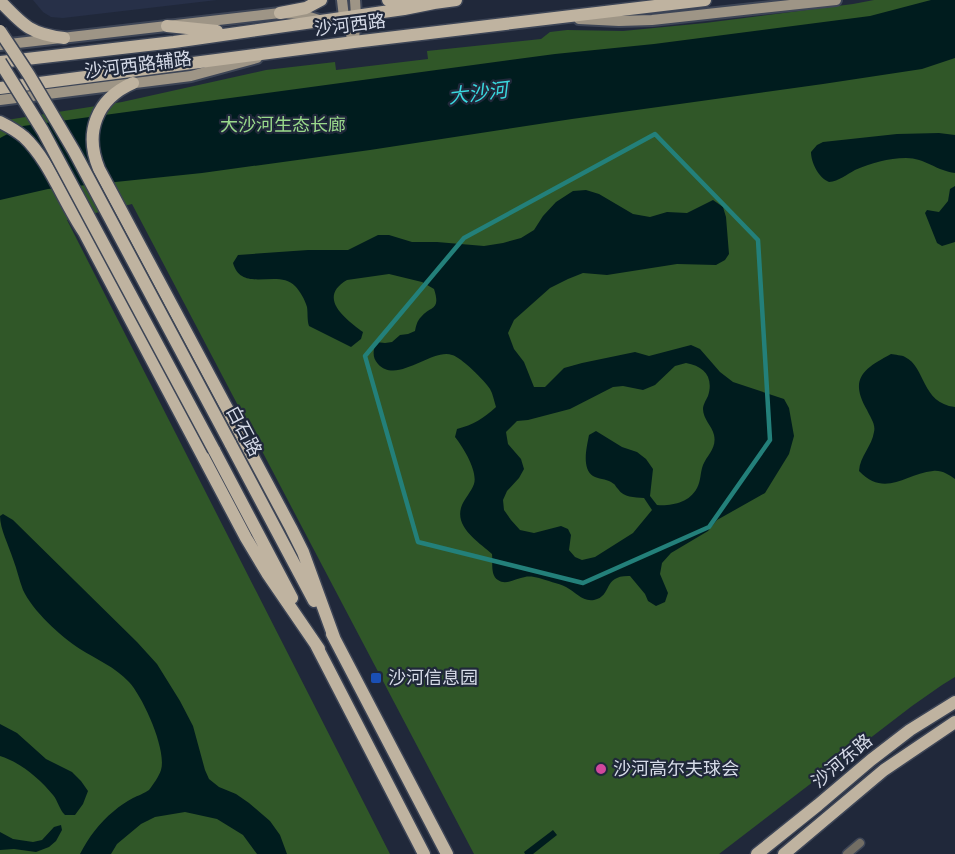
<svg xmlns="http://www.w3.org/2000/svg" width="955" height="854" font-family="Ubuntu,'Noto Sans SC',sans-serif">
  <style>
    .built { fill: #273048 }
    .green { fill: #305728 }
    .water { fill: #001c1e; fill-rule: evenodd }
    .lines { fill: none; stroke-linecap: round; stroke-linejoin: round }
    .minor-casing { stroke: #3d4556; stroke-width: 11 }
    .secondary-casing { stroke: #3d4556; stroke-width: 14 }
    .primary-casing { stroke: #3d4556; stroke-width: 15 }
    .minor { stroke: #736e64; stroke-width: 8 }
    .secondary { stroke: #9e9586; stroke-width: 10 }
    .primary { stroke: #bfb3a0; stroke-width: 12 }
    .primary-bridge-casing { stroke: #3d4556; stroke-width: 15; stroke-linecap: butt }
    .primary-bridge { stroke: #bfb3a0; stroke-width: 12 }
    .marked { fill: none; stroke: #23807a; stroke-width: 4.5; stroke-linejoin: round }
    .transit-dot { fill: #1a4fb4; stroke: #20283a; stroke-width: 2 }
    .hotel-dot { fill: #d1479c; stroke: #20283a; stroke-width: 2 }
    .labels { text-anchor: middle; stroke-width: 4.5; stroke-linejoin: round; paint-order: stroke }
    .street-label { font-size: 18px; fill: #d6dbe8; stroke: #20283a }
    .park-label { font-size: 18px; fill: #99d98b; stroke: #20283a }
    .poi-label { font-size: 18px; fill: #d6dbe8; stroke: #20283a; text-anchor: start }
    .water-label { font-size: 20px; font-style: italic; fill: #3ad8df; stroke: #20283a }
  </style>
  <rect width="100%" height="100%" fill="#20283a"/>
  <path class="built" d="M 33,0 L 217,0 L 63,18 L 51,17 L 43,12 Z"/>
  <path class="green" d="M 874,0 L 955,0 L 955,677 L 942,685 L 912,706 L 719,854 L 474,854 L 132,204 L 67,220 L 390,854 L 0,854 L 0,121 L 122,102 L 266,70 L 335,62 L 336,70 L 428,59 L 427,51 L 541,39 L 550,32 L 567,30 L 623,31 L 705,23 L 853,4 Z"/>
  <path class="water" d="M 931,0 L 955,0 L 955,58 L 922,69 L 823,84 L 572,119 L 370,150 L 202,173 L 48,189 L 0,200 L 0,138 L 23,126 L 555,54 L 654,44 L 870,16 Z
    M 939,133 L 955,135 L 955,173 C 937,171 925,158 906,158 C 888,158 871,163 855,170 C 846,175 839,181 829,182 C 819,178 811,163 811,152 L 817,145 L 823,142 L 897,134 Z
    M 955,186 L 955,242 L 942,246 L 937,243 L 925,213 L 927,210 L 939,212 L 948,201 L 950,189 Z
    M 586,190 L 599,194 L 633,214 L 650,217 L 667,212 L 687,213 L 713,200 L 723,207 L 726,217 L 729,254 L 725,260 L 716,265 L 677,264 L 607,275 L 583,273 L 568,279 L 550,288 L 514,320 L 508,333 L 514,349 L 524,362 L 534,387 L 545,387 L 564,368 L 582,363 L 635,352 L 649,356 L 691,345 L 700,349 L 720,372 L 733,382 L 784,399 L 789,408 L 794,436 L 789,454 L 765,493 L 717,520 L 708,531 L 671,553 L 662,563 L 660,574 L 668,593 L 665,602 L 656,606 L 648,601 L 645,594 L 630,576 C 602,575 613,596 594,600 C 582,602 576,592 566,587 C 558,583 547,581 539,578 C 535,577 529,576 525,577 C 516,578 506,586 498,580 C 490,575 493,562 492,554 C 479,542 453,527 462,505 C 465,498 471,492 474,484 C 478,471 463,447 455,437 L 457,429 C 473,425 484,418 496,407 C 494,401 493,394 490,389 C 485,381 461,357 452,355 C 432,348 397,385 378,364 C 372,357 373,351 376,342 L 385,343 L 392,342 L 400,335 L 408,334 L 415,331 C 416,326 417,321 421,317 C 431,305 441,311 434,289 L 422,282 L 389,274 L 347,280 C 316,298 347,320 363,332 L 361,339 L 351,347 L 309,326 C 307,320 308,314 307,307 C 305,300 300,291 295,286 C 278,268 242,294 233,263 L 238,255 L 308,250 L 348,250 L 378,235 L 389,235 L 412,242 L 437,242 L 484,246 L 503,243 L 521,238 L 534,230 L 543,216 L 556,202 L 573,191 ZM 686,363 C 704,366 714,377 708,396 C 706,400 703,405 703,409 C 703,419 712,426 714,435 C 717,448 707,455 703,465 C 700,473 701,481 697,488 C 689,503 672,506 657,505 L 650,496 L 653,469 L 646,459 L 637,452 L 622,447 L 596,431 L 589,435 C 587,446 581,468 593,476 C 598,479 606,479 611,482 C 617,486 613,483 618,489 C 624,498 634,497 644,498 L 652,510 L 633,533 L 595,557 L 582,560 L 575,557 L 569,550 L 571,535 L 568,529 L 561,526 L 534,533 L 520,530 L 511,520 L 504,510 L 503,500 L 507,491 L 519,478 L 524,469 L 521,459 L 508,444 L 506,432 L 517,421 L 528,420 L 570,409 L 613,387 L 623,386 L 643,390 L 655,385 L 675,366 Z
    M 891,354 C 895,355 902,355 905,357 C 926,367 921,403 955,407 L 955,479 C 949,475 942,470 933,471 C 905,474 885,498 859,471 C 860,456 872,446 874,432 C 876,424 870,417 867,410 C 849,379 863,369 891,354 Z
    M 3,514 L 13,520 L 137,642 L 157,664 L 180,701 L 193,726 L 205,770 L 209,779 L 219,787 L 236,794 L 249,803 L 270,821 L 280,835 L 287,854 L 257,854 L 243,835 L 217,819 L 185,812 L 155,817 L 141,824 L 117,844 L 111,854 L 80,854 C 89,837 99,823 114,811 C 119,806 126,802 133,798 C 137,796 145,793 149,790 C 153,785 159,776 161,770 C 167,750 143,697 129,682 C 115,667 96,659 80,649 C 61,637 32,610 23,590 C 19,580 17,569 13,559 C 9,546 0,529 0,516 Z
    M 0,724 L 17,733 L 46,759 L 72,772 L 81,781 L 88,791 L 83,804 L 75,815 L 65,815 C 59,809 58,801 53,795 C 40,779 20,762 0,756 Z
    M 61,825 L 62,830 L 56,841 L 49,847 L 36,852 L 14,849 L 0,850 L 0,832 L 13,839 L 33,842 L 42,840 L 54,827 Z
    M 553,830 L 557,835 L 533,854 L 525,854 L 524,852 Z"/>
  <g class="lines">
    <g class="minor-casing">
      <path id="minor" d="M 847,854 L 860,843"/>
    </g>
    <g class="secondary-casing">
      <path id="secondary" d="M 342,0 L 344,17 L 354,42
        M 579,19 L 619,21 L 652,20 L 836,0
        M 354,39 L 356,16 L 355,0
        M 0,45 L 280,13 L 300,14 L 319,20
        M 0,100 L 191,76 L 257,58"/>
    </g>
    <g class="primary-casing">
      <path id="primary" d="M 388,0 L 418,2
        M 0,1 C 23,25 30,34 64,38
        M 280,13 L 306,8 L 321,0
        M 167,26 L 217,31
        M 0,62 L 174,42 L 404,9 L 434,3 L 456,0
        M 133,83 C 96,99 84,133 99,169 L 291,528 L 303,552 L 335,640
        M 0,88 L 354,42 L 705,0
        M 0,122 C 8,126 17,131 24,137 C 49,160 64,203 84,232 L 246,538 L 267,573 L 319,649
        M 230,443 L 314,601
        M 214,450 L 292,598
        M 332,634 L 447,854
        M 315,643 L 424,854
        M 757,854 L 818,805 L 871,760 L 910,730 L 955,702
        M 784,854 L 884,770 L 955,722"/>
    </g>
    <use href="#minor" class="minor"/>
    <use href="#secondary" class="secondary"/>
    <use href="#primary" class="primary"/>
    <g class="primary-bridge-casing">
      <path id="primary-bridge" d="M 0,31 L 29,75 L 74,151 L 230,443
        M 0,62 L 43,131 L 214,450"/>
    </g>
    <use href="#primary-bridge" class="primary-bridge"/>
  </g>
  <path class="marked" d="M 655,134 L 758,240 L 770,440 L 709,527 L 583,583 L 418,542 L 365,356 L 464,238 Z"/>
  <rect class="transit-dot" x="370" y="672" width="12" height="12" rx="3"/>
  <circle class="hotel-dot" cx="601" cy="769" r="6"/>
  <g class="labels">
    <g class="street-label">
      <text transform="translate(350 25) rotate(-7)" y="6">沙河西路</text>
      <text transform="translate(138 65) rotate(-7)" y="6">沙河西路辅路</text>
      <text transform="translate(244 431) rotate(62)" y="6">白石路</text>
      <text transform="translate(842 761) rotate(-40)" y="6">沙河东路</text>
    </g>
    <g class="park-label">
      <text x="283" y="131">大沙河生态长廊</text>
    </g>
    <g class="poi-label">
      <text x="388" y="684">沙河信息园</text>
      <text x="613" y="775">沙河高尔夫球会</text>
    </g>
    <g class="water-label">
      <text transform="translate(478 93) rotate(-7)" y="7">大沙河</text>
    </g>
  </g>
</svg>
